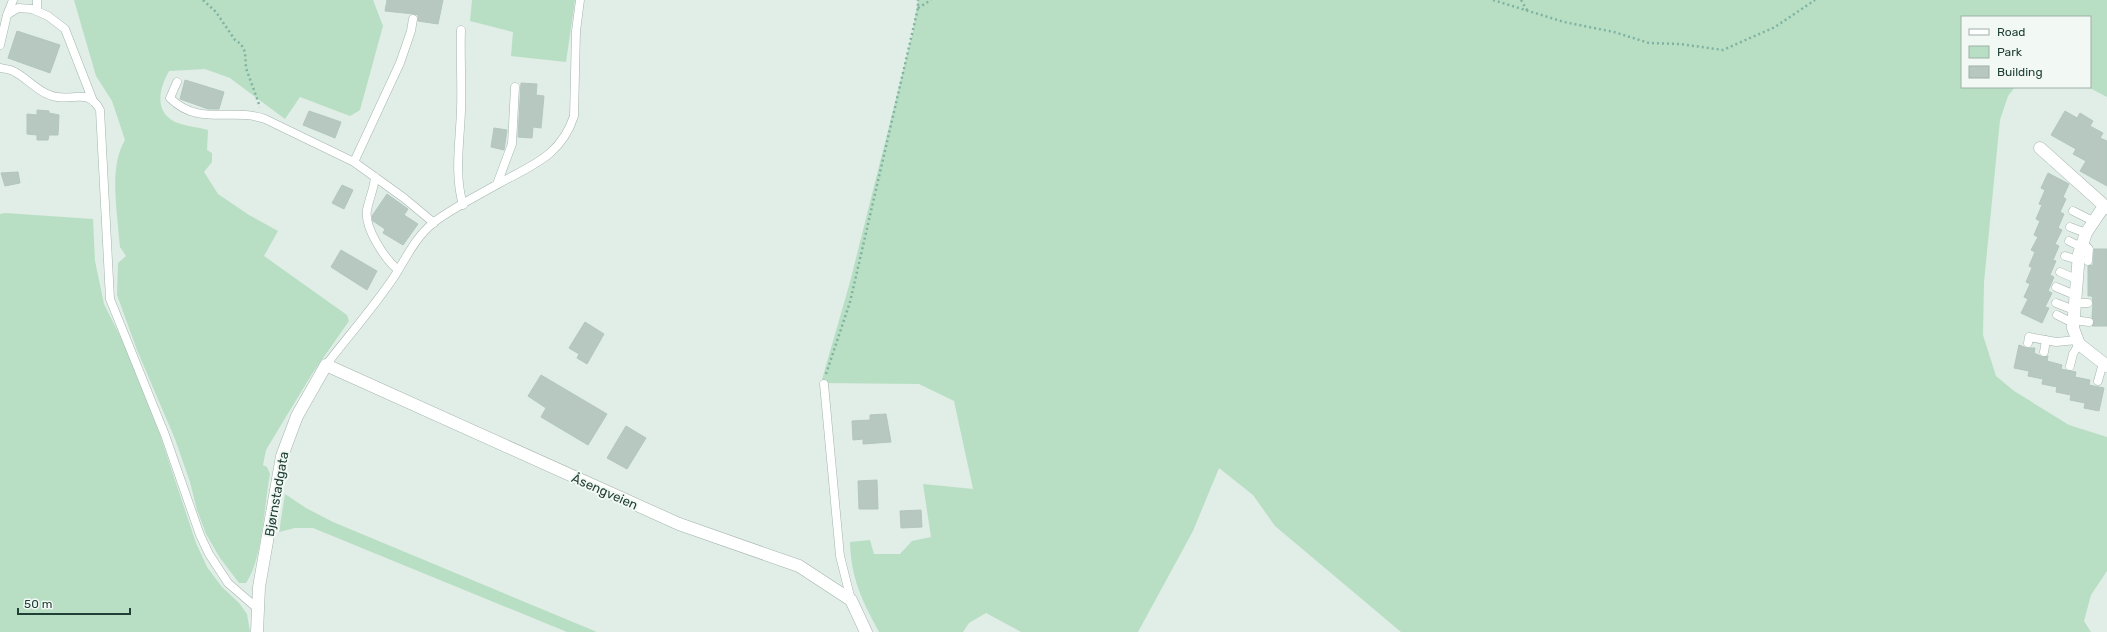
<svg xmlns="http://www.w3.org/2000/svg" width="2107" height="632" font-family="Rubik,sans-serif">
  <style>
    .green { fill: #b8dfc3 }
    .building { fill: #b6c8c0; stroke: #b3c7be }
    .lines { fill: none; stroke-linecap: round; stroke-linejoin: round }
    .service-casing { stroke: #a3b5ae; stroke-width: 9 }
    .minor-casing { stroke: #a3b5ae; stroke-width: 13 }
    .path { stroke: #7fb2a2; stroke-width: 2.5; stroke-dasharray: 2 3; stroke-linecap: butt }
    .service { stroke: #fff; stroke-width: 8 }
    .minor { stroke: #fff; stroke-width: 12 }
    .labels { text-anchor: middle; stroke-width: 4; stroke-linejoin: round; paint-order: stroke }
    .street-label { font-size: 13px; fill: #203f36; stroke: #f2f9f5 }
  </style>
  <rect width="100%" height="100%" fill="#e1ede7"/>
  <path class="green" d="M 74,0 L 373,0 L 383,26 L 360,110 L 350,116 L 300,97 L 285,119 L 230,78 L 205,69 L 169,71 C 160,87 153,111 175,122 C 184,126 198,127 208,130 L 207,150 L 212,153 L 212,162 L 204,172 L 218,194 L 249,215 L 278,231 L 264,256 L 347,315 L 349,321 L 312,374 L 284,420 L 266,450 L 263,465 L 267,467 L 270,474 C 264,505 263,558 246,583 L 239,583 L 220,558 L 206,534 L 197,510 L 190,482 L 175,439 L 137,350 L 117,295 L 118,263 L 126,256 L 120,247 L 119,238 C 117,207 109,167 125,140 L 112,101 L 96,76 Z
    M 472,0 L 575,0 L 566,62 L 511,56 L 513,32 L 470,21 Z
    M 918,0 L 2107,0 L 2107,97 L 2088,87 L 2090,87 L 2090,17 L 1962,17 L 1962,87 L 2015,87 L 2008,96 L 2000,120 L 1984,282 L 1983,335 L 1996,376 L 2014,391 L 2069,425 L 2107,437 L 2107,571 L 2091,595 L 2084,621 L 2091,632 L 1401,632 L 1275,526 L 1253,495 L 1219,468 L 1193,531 L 1138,632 L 1021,632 L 986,613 L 969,623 L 963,632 L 879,632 C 862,600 851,579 850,542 L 870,540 L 874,554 L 900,554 L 912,541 L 931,537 L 923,484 L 973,489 L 954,401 L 919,384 L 821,383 L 850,282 L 913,31 Z
    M 5,213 L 93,219 L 95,261 L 104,304 L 124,344 L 160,435 L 196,543 L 207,567 L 222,587 L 239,603 L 247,614 L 250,632 L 0,632 L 0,214 Z
    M 285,494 L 306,508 L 333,522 L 597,632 L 567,632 L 313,528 L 295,528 L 279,532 Z"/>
  <path class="building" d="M 387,0 L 443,0 L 438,24 L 418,21 L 418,15 L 414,14 L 385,11 Z
    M 17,31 L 60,45 L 50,73 L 8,58 Z
    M 185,80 L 224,92 L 219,109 L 208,109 L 180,99 Z
    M 521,83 L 537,84 L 536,95 L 544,96 L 541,128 L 533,127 L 532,138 L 518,137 Z
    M 37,110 L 49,111 L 49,113 L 59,115 L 58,135 L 49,135 L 48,140 L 37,140 L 37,135 L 27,134 L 27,114 L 37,115 Z
    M 309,111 L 341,122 L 335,138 L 303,125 Z
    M 2065,111 L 2077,118 L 2080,113 L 2093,121 L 2090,126 L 2103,133 L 2100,138 L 2107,141 L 2107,186 L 2080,171 L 2086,161 L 2073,154 L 2076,149 L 2051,135 Z
    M 494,128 L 507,130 L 504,150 L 491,147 Z
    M 18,172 L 20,183 L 5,186 L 1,173 Z
    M 2048,173 L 2069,184 L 2063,197 L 2066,199 L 2060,212 L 2064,214 L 2058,228 L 2062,230 L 2055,244 L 2059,246 L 2053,260 L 2056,261 L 2050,275 L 2054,277 L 2048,291 L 2052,293 L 2045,307 L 2049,308 L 2042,323 L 2021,313 L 2028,299 L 2024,297 L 2030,284 L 2026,282 L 2032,268 L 2029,266 L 2035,252 L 2031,250 L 2038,237 L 2034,235 L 2040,221 L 2036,219 L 2042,205 L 2039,204 L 2045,190 L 2041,188 Z
    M 342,185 L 353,190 L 344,209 L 332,203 Z
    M 387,194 L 408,209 L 404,215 L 418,224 L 403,245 L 383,233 L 385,229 L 373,221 L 372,216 Z
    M 2094,249 L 2107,249 L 2107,326 L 2092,326 L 2094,322 L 2092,317 L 2093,303 L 2092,296 L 2088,296 L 2088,266 L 2093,265 Z
    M 341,250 L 377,271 L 367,290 L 331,267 Z
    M 585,322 L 604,334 L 587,364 L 577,358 L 579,354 L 569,348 Z
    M 2019,345 L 2027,348 L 2035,348 L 2034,353 L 2043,357 L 2048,356 L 2047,361 L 2062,365 L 2061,369 L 2076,372 L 2075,377 L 2090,380 L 2089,385 L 2104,388 L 2099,411 L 2084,408 L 2085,403 L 2070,400 L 2071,395 L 2056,392 L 2057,387 L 2042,384 L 2043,379 L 2028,376 L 2029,371 L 2014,368 Z
    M 541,375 L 607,414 L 588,445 L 541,417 L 546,408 L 528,396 Z
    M 886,414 L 891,442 L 863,444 L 863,439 L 853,440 L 852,421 L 870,420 L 870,415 Z
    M 626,426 L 646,438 L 627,469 L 607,458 Z
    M 877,480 L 878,509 L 859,509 L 858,481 Z
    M 921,510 L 922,527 L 901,528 L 900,511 Z"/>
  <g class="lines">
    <g class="service-casing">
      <path id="service" d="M 37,0 L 37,11
        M 7,15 L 18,8 L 32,9 L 48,16 L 65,29 L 93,101
        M 461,30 C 460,56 462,83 461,110 C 460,141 454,174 463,205
        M 0,45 L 7,15 L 13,0
        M 0,68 C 5,69 10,69 15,72 C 28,79 41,95 57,97 C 75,100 89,89 100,110 L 110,299 L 165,435 L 200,535 L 209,554 L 228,583 L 258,609
        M 177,82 L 170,98 C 199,127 232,107 265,119 L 354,162 L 404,198 L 434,223
        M 354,162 L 400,63 L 411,31 L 413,19
        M 375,177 C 374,189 369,199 367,210 C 364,228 385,259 398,270
        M 497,184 L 512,144 L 515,87
        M 2073,211 L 2093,221
        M 2070,227 L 2086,233
        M 2069,241 L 2081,247
        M 2082,242 L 2089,249 L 2088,261
        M 2065,256 L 2078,260
        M 2060,272 L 2076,279
        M 2056,287 L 2075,295
        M 2056,303 L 2074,310
        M 2074,303 L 2088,303
        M 2057,315 L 2073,323
        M 2073,320 L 2089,322
        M 2028,343 L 2029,337 L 2056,342 L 2077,340
        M 2044,352 L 2046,340
        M 326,365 C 349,335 375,306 396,274 C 407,256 416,237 433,223 C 449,210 480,194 498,184 C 532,165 561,156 574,116 L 576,31 L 580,0
        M 2070,366 L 2073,354 L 2079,344
        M 2098,381 L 2103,363
        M 824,384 L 840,556 L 851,600"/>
    </g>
    <g class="minor-casing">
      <path id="minor" d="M 2040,148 L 2107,208
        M 2104,206 L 2086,233 L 2079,254 L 2073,328 L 2079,344 L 2107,366
        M 257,632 L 259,587 L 282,456 L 297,416 L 326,365 L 679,524 L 799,566 L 851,600 L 866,632"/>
    </g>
    <path class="path" d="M 203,0 L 216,12 L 235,40 L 241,44 L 245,52 L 246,68 L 260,107
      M 1493,0 L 1564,22 L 1614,32 L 1649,43 L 1680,44 L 1723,50 L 1775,27 L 1815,0
      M 1521,0 L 1527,10
      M 918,8 L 931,0
      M 826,374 L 850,302 L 918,8 L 918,0"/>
    <use href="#service" class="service"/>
    <use href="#minor" class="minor"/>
  </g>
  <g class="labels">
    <g class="street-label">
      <text transform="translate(605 491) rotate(24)" y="5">Åsengveien</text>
      <text transform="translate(276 494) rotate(-80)" y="5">Bjørnstadgata</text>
    </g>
  </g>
  <rect x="1961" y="16" width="130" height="72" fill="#f2f9f5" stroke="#9eafa9"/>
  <rect x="1969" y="29" width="20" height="6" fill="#ffffff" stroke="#9eafa9"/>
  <text x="1997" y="36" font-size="12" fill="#203f36">Road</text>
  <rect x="1969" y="46" width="20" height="12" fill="#b8dfc3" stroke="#9eafa9"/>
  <text x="1997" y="56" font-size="12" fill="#203f36">Park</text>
  <rect x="1969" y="66" width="20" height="12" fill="#b6c8c0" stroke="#9eafa9"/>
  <text x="1997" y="76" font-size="12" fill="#203f36">Building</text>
  <path d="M18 608v6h112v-6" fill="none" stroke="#203f36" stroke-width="2"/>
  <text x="24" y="608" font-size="12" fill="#203f36" stroke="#f2f9f5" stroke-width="3" paint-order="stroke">50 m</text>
</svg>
